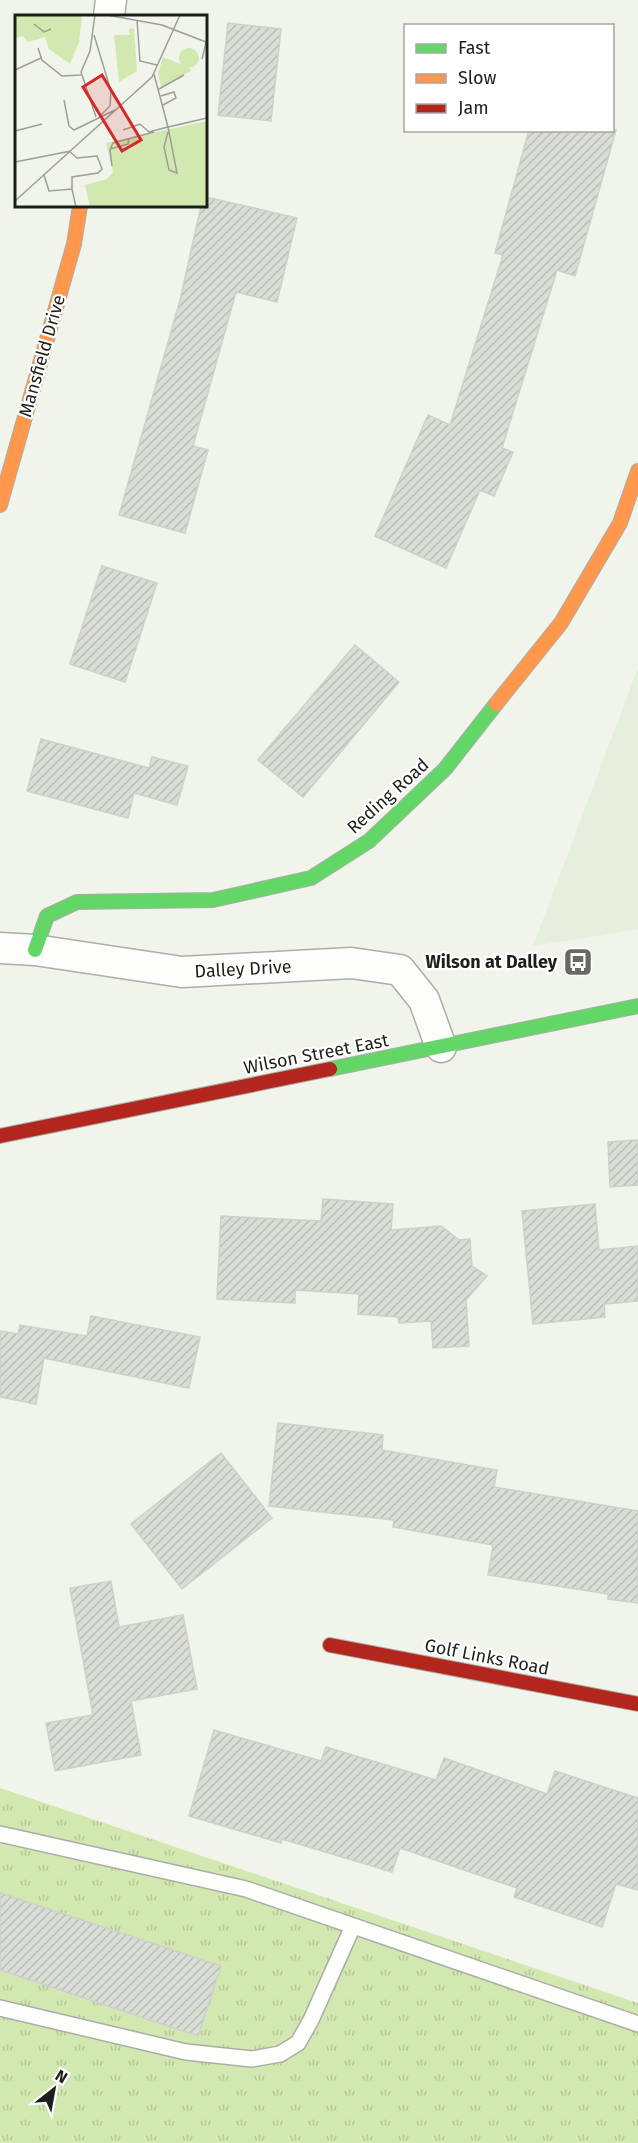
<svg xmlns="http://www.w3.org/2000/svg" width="638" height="2143" font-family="'Fira Sans',sans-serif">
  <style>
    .built { fill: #e6eedd }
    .grass { fill: url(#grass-tufts) }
    .building { fill: url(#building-hatch); stroke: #cdd1c9; stroke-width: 1.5 }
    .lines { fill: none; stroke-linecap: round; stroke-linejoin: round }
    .lane-casing { stroke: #abaea7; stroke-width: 18 }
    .street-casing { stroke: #abaea7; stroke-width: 33 }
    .fast-casing { stroke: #abaea7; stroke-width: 16 }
    .slow-casing { stroke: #abaea7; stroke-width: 16 }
    .jam-casing { stroke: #abaea7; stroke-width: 16 }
    .lane { stroke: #fdfdfc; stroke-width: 15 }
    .street { stroke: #fdfdfc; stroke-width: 30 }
    .fast { stroke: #63d668; stroke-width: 14 }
    .slow { stroke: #ff974d; stroke-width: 14 }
    .jam { stroke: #b3261e; stroke-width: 14 }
    .labels { text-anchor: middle; stroke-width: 4.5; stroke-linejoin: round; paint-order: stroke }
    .street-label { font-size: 18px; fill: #1d201a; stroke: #fff }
    .poi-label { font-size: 18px; font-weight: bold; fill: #1d201a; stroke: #fff; text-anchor: end }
    .inset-road { fill: none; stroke: #9c9f97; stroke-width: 1.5 }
    .view { fill: #d62828; fill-opacity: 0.15; stroke: #d62828; stroke-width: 3 }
    .inset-edge { fill: none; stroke: #1d201a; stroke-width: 3 }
  </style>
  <defs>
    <pattern id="grass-tufts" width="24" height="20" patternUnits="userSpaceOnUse" patternTransform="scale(1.5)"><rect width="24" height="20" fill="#d2e8b1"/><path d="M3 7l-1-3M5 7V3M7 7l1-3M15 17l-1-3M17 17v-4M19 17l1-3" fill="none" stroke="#b4c798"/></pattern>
    <pattern id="building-hatch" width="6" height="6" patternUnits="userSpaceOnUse" patternTransform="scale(1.5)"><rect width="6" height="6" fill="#daddd6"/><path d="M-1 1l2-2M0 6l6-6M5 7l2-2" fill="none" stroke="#bbbdb7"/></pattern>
  </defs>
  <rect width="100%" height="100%" fill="#f0f4eb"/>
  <path class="built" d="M 638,668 L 638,929 L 533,946 Z"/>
  <path class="grass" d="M 0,1788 L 638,2003 L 638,2143 L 0,2143 Z"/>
  <path class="building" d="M 228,23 L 281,29 L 271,121 L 218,115 Z
    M 529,130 L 616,130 L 575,276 L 557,270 L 502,448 L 513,452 L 494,496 L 480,490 L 446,568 L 375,536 L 428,415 L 450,425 L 503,255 L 495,253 Z
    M 206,197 L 297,218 L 277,302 L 236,292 L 193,446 L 208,450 L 185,533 L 119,515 L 180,300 L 201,206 L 206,206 Z
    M 102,566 L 157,583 L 125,682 L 70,664 Z
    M 355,645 L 399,682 L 303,797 L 258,760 Z
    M 41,739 L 149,768 L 152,757 L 188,766 L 177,805 L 134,793 L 128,818 L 27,791 Z
    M 638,1140 L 638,1185 L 610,1187 L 608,1142 Z
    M 323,1199 L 393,1204 L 391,1230 L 441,1226 L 459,1240 L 470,1239 L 472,1266 L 487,1276 L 466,1300 L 469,1346 L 433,1348 L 431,1321 L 399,1323 L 398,1317 L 358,1314 L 359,1294 L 295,1290 L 295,1303 L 217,1299 L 221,1216 L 321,1221 Z
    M 595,1204 L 599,1250 L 638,1246 L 638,1301 L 604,1304 L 605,1317 L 533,1324 L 522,1211 Z
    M 91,1316 L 200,1337 L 189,1388 L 44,1358 L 36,1404 L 0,1397 L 0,1331 L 18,1334 L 20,1325 L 87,1336 Z
    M 278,1423 L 383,1435 L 382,1450 L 497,1470 L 494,1487 L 638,1511 L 638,1603 L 608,1599 L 608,1594 L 488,1575 L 493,1545 L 393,1527 L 394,1520 L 269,1506 Z
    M 221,1453 L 272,1518 L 182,1589 L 131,1524 Z
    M 111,1581 L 119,1627 L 183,1615 L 197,1689 L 131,1701 L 141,1755 L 55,1771 L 46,1723 L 93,1715 L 70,1588 Z
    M 214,1730 L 321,1761 L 326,1747 L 436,1780 L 444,1758 L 547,1794 L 555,1771 L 638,1798 L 638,1890 L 616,1884 L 602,1927 L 514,1897 L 517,1888 L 400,1848 L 392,1872 L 282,1839 L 281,1843 L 189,1816 Z
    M 0,1893 L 221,1966 L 198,2036 L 0,1970 Z"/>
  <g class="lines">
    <g class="lane-casing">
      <path id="lane" d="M 0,1834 L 246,1889 L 638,2024
        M 0,2008 L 186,2052 L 252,2059 L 280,2054 L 298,2043 L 311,2020 L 353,1926"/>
    </g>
    <g class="street-casing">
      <path id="street" d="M 109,16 L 111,0
        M 0,948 L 35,950 L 182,972 L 351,963 L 400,970 L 424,1000 L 441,1047"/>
    </g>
    <g class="fast-casing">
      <path id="fast" d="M 35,950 L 47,916 L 77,902 L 213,900 L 311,878 L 369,841 L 445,769 L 496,704
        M 330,1069 L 638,1006"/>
    </g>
    <g class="slow-casing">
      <path id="slow" d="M 0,505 L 74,244 L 80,206
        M 496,704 L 561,623 L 620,523 L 638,471"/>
    </g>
    <g class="jam-casing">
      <path id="jam" d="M 0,1136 L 330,1069
        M 330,1645 L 638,1704"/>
    </g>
    <use href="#lane" class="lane"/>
    <use href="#street" class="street"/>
    <use href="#fast" class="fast"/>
    <use href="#slow" class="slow"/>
    <use href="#jam" class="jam"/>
  </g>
  <defs>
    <g id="bus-square" transform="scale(1.5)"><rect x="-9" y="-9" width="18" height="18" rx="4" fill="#676a63" stroke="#fff"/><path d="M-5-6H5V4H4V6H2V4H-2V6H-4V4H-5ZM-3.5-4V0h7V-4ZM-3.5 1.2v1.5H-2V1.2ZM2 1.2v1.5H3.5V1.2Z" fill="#fff"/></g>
  </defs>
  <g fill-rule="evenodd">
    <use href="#bus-square" x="578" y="962"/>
  </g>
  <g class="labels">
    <g class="street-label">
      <text transform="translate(42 356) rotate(-74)" y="6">Mansfield Drive</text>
      <text transform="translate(388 796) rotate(-42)" y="6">Reding Road</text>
      <text transform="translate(243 969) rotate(-3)" y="6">Dalley Drive</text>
      <text transform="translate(316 1054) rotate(-11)" y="6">Wilson Street East</text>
      <text transform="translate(487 1657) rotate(11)" y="6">Golf Links Road</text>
    </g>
    <g class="poi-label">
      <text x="557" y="968">Wilson at Dalley</text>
    </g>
  </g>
  <g transform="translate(15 15)">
    <rect width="192" height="192" fill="#f0f4eb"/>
    <path d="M 192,106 L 192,192 L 75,192 L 70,170 L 92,164 L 98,157 L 91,128 Z" fill="#d2e8b1"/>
    <path d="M 0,0 L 67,0 L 64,27 L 55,49 L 34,34 L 30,22 L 13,27 L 8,21 L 0,23 ZM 119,13 L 122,56 L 104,67 L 99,20 L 115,20 L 114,14 Z" fill="#d2e8b1"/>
    <path d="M 148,42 L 175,53 L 176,56 L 146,72 L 143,58 Z" fill="#d2e8b1"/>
    <path d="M164 43a10 10 0 1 1 20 0a10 10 0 1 1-20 0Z" fill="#d2e8b1"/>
    <path class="inset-road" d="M 80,0 L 75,36 L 66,57 L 81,102M 92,0 L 147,10 L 191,27M 122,5 L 125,46 L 142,50M 19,9 L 29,17 L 36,14M 79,20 L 96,76 L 95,91 L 86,100M 23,33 L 27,45 L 47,61 L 66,60M 187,44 L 192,24M 0,55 L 26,43M 139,59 L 153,112 L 192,103M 144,74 L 169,60M 146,81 L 159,77 L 161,83 L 148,90M 49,85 L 54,111M 54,111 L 59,115 L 100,95M 108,115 L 125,109 L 134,117 L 153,112 L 162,158 L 154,155 L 149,132 L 153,117M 0,116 L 27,109M 95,134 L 113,129 L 114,123M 55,137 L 62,143 L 82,141 L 87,154 L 83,158 L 57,162 L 57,174M 0,147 L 56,136M 97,151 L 95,135 L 98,128 L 139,117M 29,160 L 34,176 L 57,174 L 61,192M 0,186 L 137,62 L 165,0"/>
    <path class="view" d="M 87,60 L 126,125 L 107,136 L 68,72 Z"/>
    <rect width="192" height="192" class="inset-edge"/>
  </g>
  <rect x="404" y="24" width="210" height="108" fill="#ffffff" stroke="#a5a6a3" stroke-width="1.5"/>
  <rect x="416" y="44" width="30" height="9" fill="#63d668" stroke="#a5a6a3" stroke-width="1.5"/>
  <text x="458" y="54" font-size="18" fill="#1d201a">Fast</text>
  <rect x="416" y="74" width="30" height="9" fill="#ff974d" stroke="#a5a6a3" stroke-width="1.5"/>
  <text x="458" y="84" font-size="18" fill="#1d201a">Slow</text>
  <rect x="416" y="104" width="30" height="9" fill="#b3261e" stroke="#a5a6a3" stroke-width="1.5"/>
  <text x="458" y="114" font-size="18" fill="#1d201a">Jam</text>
  <g transform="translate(54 2089) rotate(31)" stroke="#ffffff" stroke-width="4.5" paint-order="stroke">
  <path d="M0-4.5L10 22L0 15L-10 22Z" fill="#1d201a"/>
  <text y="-9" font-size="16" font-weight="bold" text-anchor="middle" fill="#1d201a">N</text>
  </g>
</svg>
